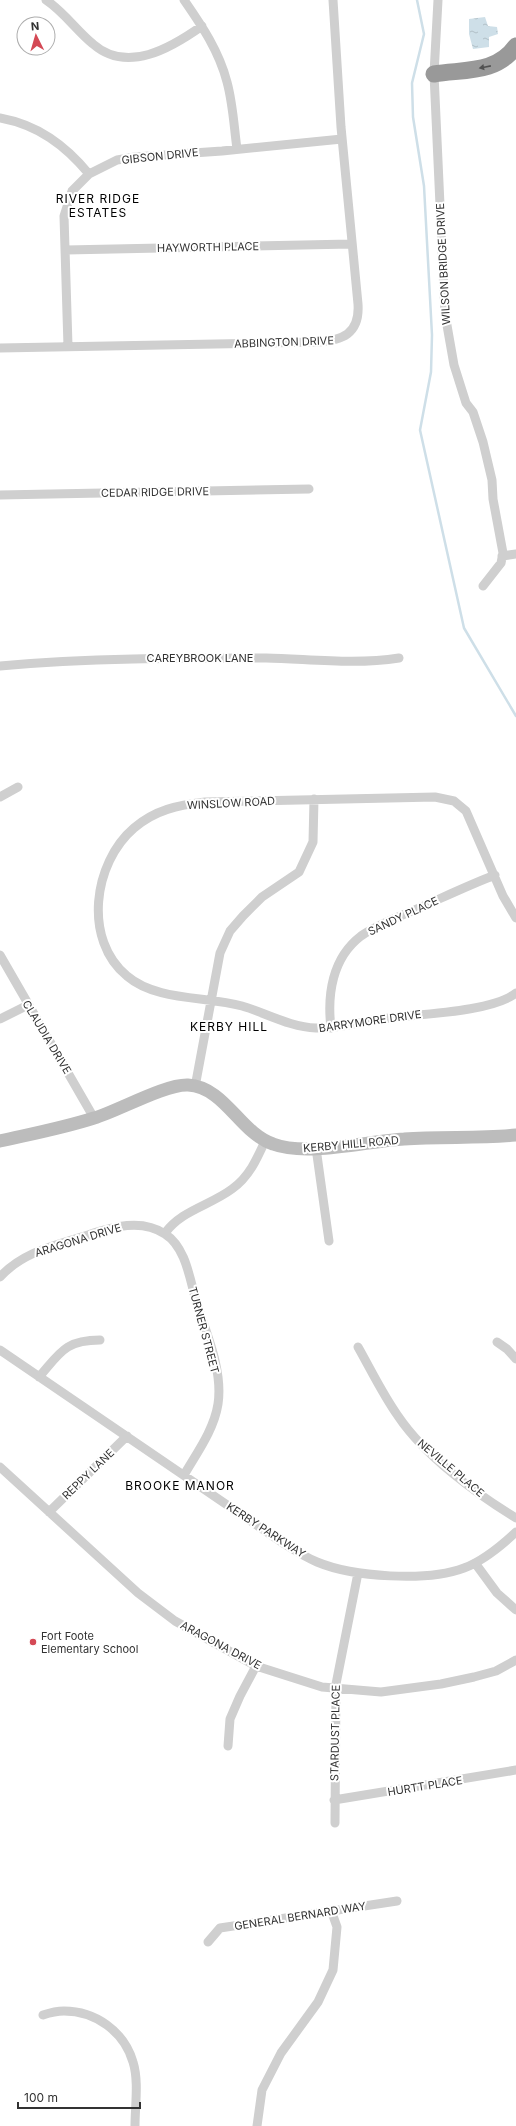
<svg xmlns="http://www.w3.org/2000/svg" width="516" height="2126" font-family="Inter,sans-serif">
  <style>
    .water { fill: url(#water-ripples) }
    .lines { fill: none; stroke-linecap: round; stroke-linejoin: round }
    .stream { stroke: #cedfe8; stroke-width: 2.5 }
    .street { stroke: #cfcfcf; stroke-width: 9 }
    .secondary { stroke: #bcbcbc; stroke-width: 13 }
    .highway { stroke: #999; stroke-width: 17 }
    .oneway { fill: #515151 }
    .poi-dot { fill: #d44955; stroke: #fff; stroke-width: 1.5 }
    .labels { text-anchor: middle; stroke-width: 4; stroke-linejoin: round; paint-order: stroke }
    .street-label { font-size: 11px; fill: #323232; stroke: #fff }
    .poi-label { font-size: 11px; fill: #323232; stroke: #fff; text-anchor: start }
    .neighbourhood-label { font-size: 12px; letter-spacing: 1px; fill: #000; stroke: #fff }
  </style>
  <defs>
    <pattern id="water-ripples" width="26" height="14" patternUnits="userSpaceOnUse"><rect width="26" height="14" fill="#cedfe8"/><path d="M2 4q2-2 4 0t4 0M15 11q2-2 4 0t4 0" fill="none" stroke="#b1c0c7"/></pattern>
  </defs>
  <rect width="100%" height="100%" fill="#fff"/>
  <path class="water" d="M 485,17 L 488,26 L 497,27 L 498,34 L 489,37 L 489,47 L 473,49 L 469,34 L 469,19 Z"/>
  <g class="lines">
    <path class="stream" d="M 417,0 L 424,34 L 412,83 L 413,117 L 424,186 L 432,335 L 431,372 L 420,430 L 464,628 L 516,716"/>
    <path class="street" d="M 46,0 C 64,12 76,30 93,44 C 127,74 171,48 202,26
      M 184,0 C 202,26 219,51 227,82 C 233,104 234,127 237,149
      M 438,0 L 434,74 L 445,314 L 454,365 L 466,403 L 473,412 L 483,442 L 492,480 L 493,499 L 503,553 L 501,563 L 483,586
      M 0,118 C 38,125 65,145 89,174
      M 66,250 L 351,244
      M 68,346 L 64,216 L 72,191 L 89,174 L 117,160 L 135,157 L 222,151 L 342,139
      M 0,348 L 316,342 C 342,341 360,334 358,304 L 341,127 L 333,0
      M 0,495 L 309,489
      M 502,556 L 516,554
      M 0,666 C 88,658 178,658 266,658 C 310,659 355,665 399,658
      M 0,797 L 18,787
      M 516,918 L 503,896 L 466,811 L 454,801 L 435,797 L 205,802 C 178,805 155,810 134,828 C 93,863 83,940 127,976 C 156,1001 206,996 242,1006 C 266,1013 290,1027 316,1028 C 338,1029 359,1022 380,1019 C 414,1014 490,1013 516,993
      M 0,955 L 94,1118
      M 0,1019 L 28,1005
      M 331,1028 C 327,995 332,958 361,936 C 378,924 399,917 419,908 C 444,897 469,885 495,875
      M 195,1087 L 220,953 L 230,931 L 243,916 L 262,897 L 299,872 L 313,842 L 314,799
      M 316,1148 L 329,1241
      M 165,1233 C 182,1210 209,1206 232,1189 C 249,1177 257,1159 265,1141
      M 0,1277 C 21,1254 49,1247 78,1238 C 105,1230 138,1216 165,1234 C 187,1248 190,1282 197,1304 C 207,1335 223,1371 218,1404 C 214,1430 196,1454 184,1475
      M 497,1342 L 507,1349 L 516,1359
      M 358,1347 C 371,1370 383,1395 398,1416 C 425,1456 475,1493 516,1518
      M 0,1350 L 283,1543 C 294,1550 305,1557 317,1562 C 353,1577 427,1582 464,1568 C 483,1561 501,1546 516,1532
      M 39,1377 C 60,1353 65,1340 100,1340
      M 0,1467 L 138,1593 L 175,1621 L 256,1666 L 322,1687 L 381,1692 L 441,1684 L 474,1677 L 496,1671 L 516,1660
      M 49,1512 L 127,1436
      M 475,1563 L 497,1593 L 516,1610
      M 228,1746 L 230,1719 L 240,1696 L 256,1666
      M 334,1800 L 516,1770
      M 335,1823 L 336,1684 L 358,1573
      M 208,1942 L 220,1928 L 397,1901
      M 43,2015 C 49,2013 57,2011 64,2011 C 95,2011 124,2031 133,2062 C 139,2081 135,2106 135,2126
      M 257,2126 L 262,2090 L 281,2053 L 318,2002 L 333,1970 L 337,1927 L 331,1910"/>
    <path class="secondary" d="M 0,1141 C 31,1134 63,1128 94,1118 C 118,1111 165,1084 188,1085 C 225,1087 240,1133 273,1144 C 307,1157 367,1141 404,1139 C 442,1136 479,1139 516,1135"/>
    <path class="highway" d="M 434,74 C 465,69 496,74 516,46"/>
  </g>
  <defs><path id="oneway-solid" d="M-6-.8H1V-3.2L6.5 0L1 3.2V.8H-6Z"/></defs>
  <use class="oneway" href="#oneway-solid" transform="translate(485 67) rotate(169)"/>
  <circle class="poi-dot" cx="33" cy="1642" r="4"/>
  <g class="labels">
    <g class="street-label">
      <text transform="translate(160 156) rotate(-6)" y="4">GIBSON DRIVE</text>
      <text transform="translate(208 247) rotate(-1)" y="4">HAYWORTH PLACE</text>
      <text transform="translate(443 264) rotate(-93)" y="4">WILSON BRIDGE DRIVE</text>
      <text transform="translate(284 342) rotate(-2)" y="4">ABBINGTON DRIVE</text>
      <text transform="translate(155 492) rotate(-1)" y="4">CEDAR RIDGE DRIVE</text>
      <text x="200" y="662">CAREYBROOK LANE</text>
      <text transform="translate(231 803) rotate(-3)" y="4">WINSLOW ROAD</text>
      <text transform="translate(403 916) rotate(-25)" y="4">SANDY PLACE</text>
      <text transform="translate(370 1021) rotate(-8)" y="4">BARRYMORE DRIVE</text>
      <text transform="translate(47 1037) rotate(59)" y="4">CLAUDIA DRIVE</text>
      <text transform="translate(351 1144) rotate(-5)" y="4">KERBY HILL ROAD</text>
      <text transform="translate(78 1240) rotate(-17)" y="4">ARAGONA DRIVE</text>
      <text transform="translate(204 1330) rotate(75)" y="4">TURNER STREET</text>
      <text transform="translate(451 1468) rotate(40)" y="4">NEVILLE PLACE</text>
      <text transform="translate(88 1474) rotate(-44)" y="4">REPPY LANE</text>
      <text transform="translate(266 1530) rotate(33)" y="4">KERBY PARKWAY</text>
      <text transform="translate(221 1645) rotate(28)" y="4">ARAGONA DRIVE</text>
      <text transform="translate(335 1733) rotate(-89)" y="4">STARDUST PLACE</text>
      <text transform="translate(425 1786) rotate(-9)" y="4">HURTT PLACE</text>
      <text transform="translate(300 1916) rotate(-9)" y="4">GENERAL BERNARD WAY</text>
    </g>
    <g class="poi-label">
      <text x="41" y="1640">Fort Foote<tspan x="41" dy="13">Elementary School</tspan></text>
    </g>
    <g class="neighbourhood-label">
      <text x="98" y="203">RIVER RIDGE<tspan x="98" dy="14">ESTATES</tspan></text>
      <text x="229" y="1031">KERBY HILL</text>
      <text x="180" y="1490">BROOKE MANOR</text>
    </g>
  </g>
  <g transform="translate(36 36) rotate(355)"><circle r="19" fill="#ffffff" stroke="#adadad"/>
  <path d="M0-3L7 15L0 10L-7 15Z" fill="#d44955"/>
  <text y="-6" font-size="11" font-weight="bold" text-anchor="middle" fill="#323232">N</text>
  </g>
  <path d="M18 2102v6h122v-6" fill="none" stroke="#323232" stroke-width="2"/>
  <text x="24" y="2102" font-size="12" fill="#323232" stroke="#ffffff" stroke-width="3" paint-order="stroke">100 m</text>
</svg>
